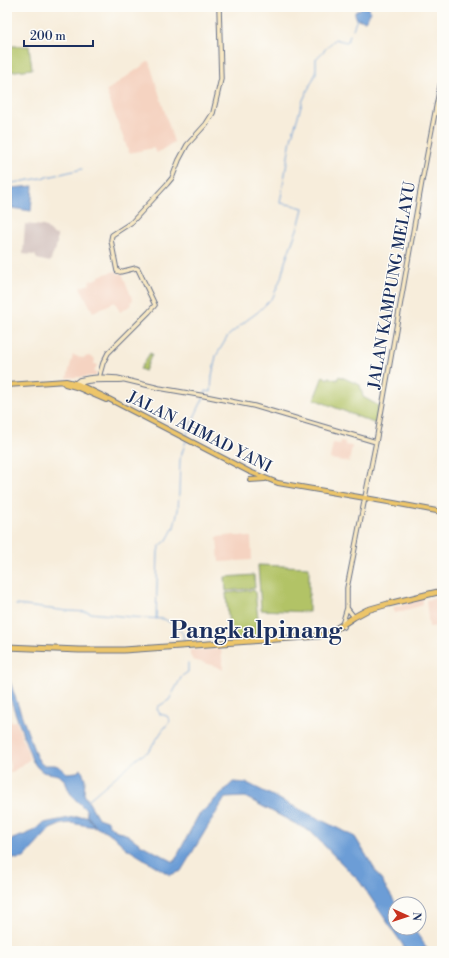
<svg xmlns="http://www.w3.org/2000/svg" width="449" height="958" font-family="'Libre Bodoni',serif">
  <style>
    .built { fill: #f5d3c1 }
    .industrial { fill: #d1c0bc }
    .green { fill: #b2c366; stroke: #667962 }
    .water { fill: #6c9dd6; stroke: #44669a }
    .lines { fill: none; stroke-linecap: round; stroke-linejoin: round }
    .stream { stroke: #6c9dd6; stroke-width: 1 }
    .secondary-casing { stroke: #68728a; stroke-width: 5.5 }
    .primary-casing { stroke: #68728a; stroke-width: 6 }
    .highway-casing { stroke: #68728a; stroke-width: 7 }
    .secondary { stroke: #f8e8c3; stroke-width: 3.5 }
    .primary { stroke: #edc569; stroke-width: 4 }
    .highway { stroke: #edc569; stroke-width: 5 }
    .labels { text-anchor: middle; stroke-width: 3; stroke-linejoin: round; paint-order: stroke }
    .street-label { font-size: 16px; fill: #1b2f5e; stroke: #fdfcf7 }
    .town-label { font-size: 24px; font-weight: bold; fill: #1b2f5e; stroke: #fdfcf7 }
  </style>
  <rect width="100%" height="100%" fill="#fdfcf7"/>
  <filter id="ink" filterUnits="userSpaceOnUse"><feTurbulence type="fractalNoise" baseFrequency=".025" numOctaves="2"/><feDisplacementMap in="SourceGraphic" scale="8" xChannelSelector="R" yChannelSelector="G"/><feConvolveMatrix kernelMatrix="1 2 1 2 8 2 1 2 1" color-interpolation-filters="sRGB"/></filter>
  <filter id="wash" filterUnits="userSpaceOnUse"><feTurbulence type="fractalNoise" baseFrequency=".012" numOctaves="4" result="noise"/><feDisplacementMap in="SourceGraphic" scale="16" xChannelSelector="R" yChannelSelector="G"/><feGaussianBlur stdDeviation="0.9" result="paint"/><feColorMatrix in="noise" values="0 0 0 0 0 0 0 0 0 0 0 0 0 0 0 0 0 1.4 0 .05"/><feComposite in="paint" operator="in"/></filter>
  <g filter="url(#wash)">
    <rect width="100%" height="100%" fill="#f7eddb"/>
    <path class="built" d="M 149,61 L 174,142 L 157,153 L 153,148 L 129,153 L 106,91 Z
      M 115,271 L 118,272 L 117,274 L 122,273 L 133,301 L 130,302 L 131,305 L 120,312 L 115,302 L 93,312 L 80,287 L 90,284 L 89,281 L 99,278 L 99,276 Z
      M 73,355 L 82,358 L 89,356 L 95,359 L 94,364 L 97,365 L 94,372 L 97,373 L 96,376 L 67,378 Z
      M 341,441 L 345,442 L 345,445 L 352,446 L 349,462 L 330,459 L 333,443 L 340,444 Z
      M 235,535 L 235,536 L 243,536 L 244,537 L 251,537 L 252,560 L 219,562 L 217,537 Z
      M 442,597 L 442,626 L 429,627 L 426,600 Z
      M 423,598 L 423,605 L 395,613 L 393,607 Z
      M 221,649 L 223,670 L 218,667 L 208,664 L 193,660 L 190,655 L 190,650 Z
      M 16,721 L 30,759 L 11,773 L 9,771 L 11,769 L 7,755 L 7,722 Z"/>
    <path class="industrial" d="M 25,224 L 43,226 L 46,227 L 53,234 L 57,235 L 57,245 L 56,246 L 56,250 L 54,251 L 50,262 L 37,259 L 35,255 L 23,254 Z"/>
    <path class="green" d="M 7,46 L 29,46 L 32,69 L 7,72 Z
      M 7,161 L 11,191 L 11,202 L 7,231 Z
      M 150,353 L 152,354 L 145,371 L 140,369 Z
      M 323,376 L 328,379 L 329,377 L 337,380 L 339,376 L 360,385 L 363,397 L 379,406 L 376,424 L 314,399 Z
      M 258,565 L 309,567 L 309,612 L 261,610 Z
      M 254,575 L 255,588 L 226,591 L 225,577 Z
      M 254,590 L 255,592 L 260,636 L 258,637 L 231,640 L 230,639 L 226,593 Z"/>
    <path class="water" d="M 363,7 L 368,7 L 371,12 L 365,21 L 357,19 L 355,14 L 355,12 Z
      M 33,186 L 31,211 L 12,208 L 12,188 Z
      M 7,672 L 14,694 L 36,756 L 40,762 L 43,765 L 55,765 L 60,767 L 67,773 L 77,772 L 81,769 L 85,779 L 84,794 L 98,818 L 109,822 L 108,824 L 115,830 L 128,835 L 140,844 L 174,862 L 198,816 L 233,782 L 247,783 L 355,837 L 396,904 L 395,904 L 395,928 L 413,928 L 429,951 L 407,951 L 360,882 L 311,832 L 245,797 L 225,798 L 181,871 L 170,875 L 126,848 L 112,835 L 100,828 L 97,828 L 87,815 L 86,810 C 83,807 80,804 77,801 C 75,799 72,797 71,794 C 67,789 67,781 61,777 C 56,773 49,774 43,772 L 37,767 L 32,760 L 15,712 L 7,689 Z
      M 87,816 L 95,827 L 71,823 L 62,824 L 50,829 L 24,858 L 17,859 L 7,857 L 7,841 L 27,834 L 33,831 L 44,823 L 75,817 Z"/>
    <g class="lines">
      <path class="stream" d="M 353,29 L 357,19
        M 13,183 L 52,176 L 82,169
        M 205,394 L 206,391 L 211,392 L 212,376 L 216,356 L 228,336 L 247,320 L 258,312 L 273,297 L 281,278 L 285,262 L 299,224 L 303,208 L 292,205 L 280,203 L 291,139 L 303,100 L 316,73 L 316,59 L 335,39 L 346,42 L 348,41 L 350,35
        M 186,438 L 189,428 L 204,397
        M 7,605 L 9,605
        M 16,605 L 68,611 L 89,612 L 91,613 L 130,617 L 164,619 L 176,626 L 183,634 L 184,644
        M 156,619 L 158,551 L 160,546 L 167,540 L 174,527 L 178,510 L 179,492 L 180,459 L 186,441
        M 88,800 L 139,757 L 149,751 L 162,731 L 170,721 L 167,716 L 160,714 L 157,709 L 159,706 L 169,700 L 182,676 L 188,672 L 188,663"/>
    </g>
  </g>
  <g filter="url(#ink)">
    <g class="lines">
      <g class="secondary-casing">
        <path id="secondary" d="M 99,377 L 103,363 L 108,353 L 149,312 L 155,305 L 138,269 L 136,268 L 120,272 L 117,271 L 111,240 L 112,235 L 132,222 L 167,184 L 172,178 L 179,160 L 187,145 L 206,124 L 213,113 L 221,79 L 219,7
          M 73,385 L 79,380 L 89,378 L 99,377 L 117,378 L 159,388 L 205,396 L 254,406 L 376,442
          M 77,385 C 87,378 110,381 122,380
          M 347,608 L 354,617
          M 344,627 L 342,625 L 347,608 L 347,588 L 376,442 L 422,181 L 442,76"/>
      </g>
      <g class="primary-casing">
        <path id="primary" d="M 63,382 L 65,384 L 76,387 L 106,400
          M 7,385 L 66,381 L 78,384 L 105,397 L 250,472 L 278,483 L 394,503 L 442,512
          M 250,480 L 265,479"/>
      </g>
      <g class="highway-casing">
        <path id="highway" d="M 7,647 L 79,650 L 124,650 L 319,636 L 328,634 L 354,617 L 367,610 L 388,604 L 442,591"/>
      </g>
      <use href="#secondary" class="secondary"/>
      <use href="#primary" class="primary"/>
      <use href="#highway" class="highway"/>
    </g>
  </g>
  <g class="labels">
    <g class="street-label">
      <text transform="translate(391 285) rotate(-80)" y="6">JALAN KAMPUNG MELAYU</text>
      <text transform="translate(200 431) rotate(27)" y="6">JALAN AHMAD YANI</text>
    </g>
    <g class="town-label">
      <text x="256" y="638">Pangkalpinang</text>
    </g>
  </g>
  <rect width="449" height="958" fill="none" stroke="#fdfcf7" stroke-width="24"/>
  <g transform="translate(407 916) rotate(93)"><circle r="19" fill="#fdfcf7" stroke="#a3aaba"/>
  <path d="M0-3L7 15L0 10L-7 15Z" fill="#c8321e"/>
  <text y="-6" font-size="11" font-weight="bold" text-anchor="middle" fill="#1b2f5e">N</text>
  </g>
  <path d="M24 40v6h69v-6" fill="none" stroke="#1b2f5e" stroke-width="2"/>
  <text x="30" y="40" font-size="12" fill="#1b2f5e" stroke="#fdfcf7" stroke-width="3" paint-order="stroke">200 m</text>
</svg>
